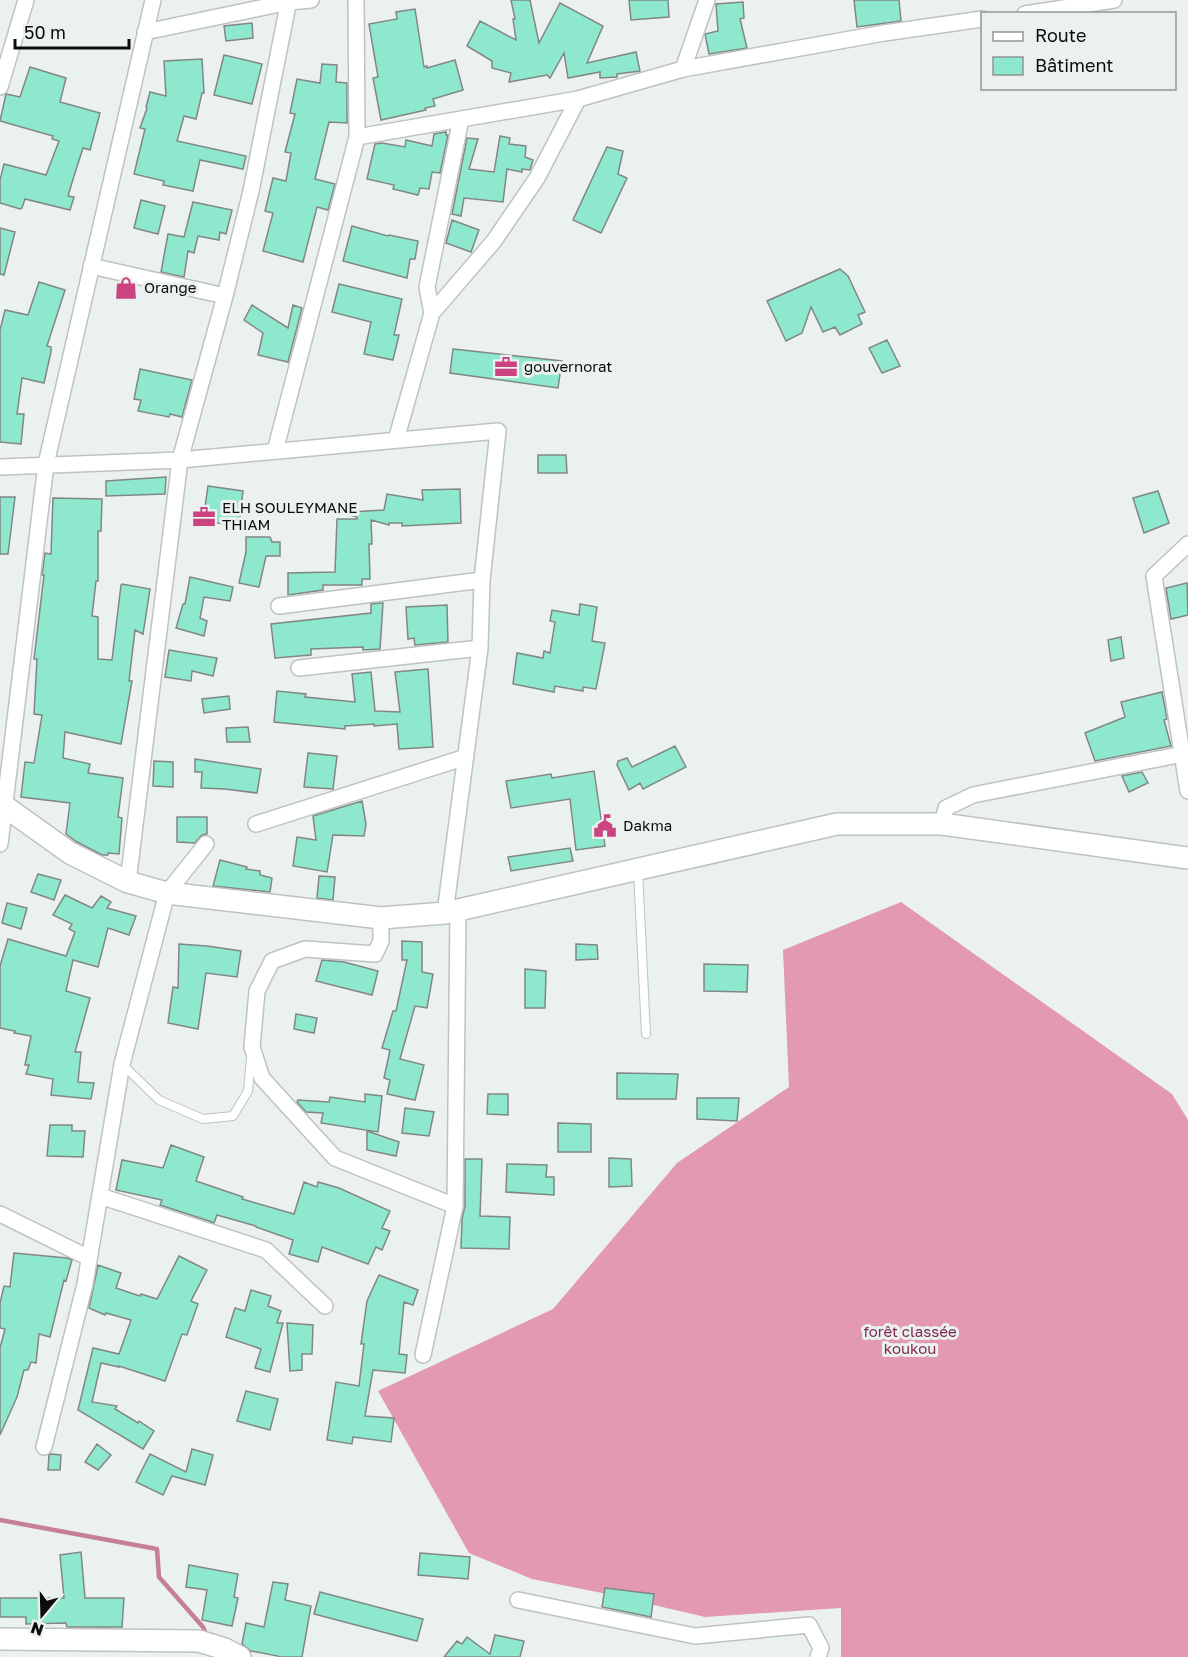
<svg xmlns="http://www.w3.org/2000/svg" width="1188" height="1657" font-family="'Golos Text',sans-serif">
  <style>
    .forest { fill: #e399b4 }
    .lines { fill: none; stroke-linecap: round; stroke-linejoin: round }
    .stream { stroke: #c67e99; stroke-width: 4.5 }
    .building { fill: #8ee8ce; stroke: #818785; stroke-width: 1.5 }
    .lane-casing { stroke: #bdc3c1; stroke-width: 10 }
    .street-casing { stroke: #bdc3c1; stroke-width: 18 }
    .secondary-casing { stroke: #bdc3c1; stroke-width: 24 }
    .lane { stroke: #fff; stroke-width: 8 }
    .street { stroke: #fff; stroke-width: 15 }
    .secondary { stroke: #fff; stroke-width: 21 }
    .labels { text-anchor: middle; stroke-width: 6; stroke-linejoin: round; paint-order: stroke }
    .poi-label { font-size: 15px; fill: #0b0d0c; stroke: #ebf1ef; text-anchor: start }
    .park-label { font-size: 15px; fill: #7f2950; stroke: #ebf1ef }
  </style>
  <rect width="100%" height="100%" fill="#ebf1ef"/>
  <path class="forest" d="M 901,902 L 1172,1094 L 1188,1120 L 1188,1657 L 841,1657 L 841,1608 L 705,1617 L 607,1594 L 532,1579 L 469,1553 L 378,1391 L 553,1309 L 677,1163 L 789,1087 L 783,950 Z"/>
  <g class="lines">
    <path class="stream" d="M 0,1520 L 157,1549 L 159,1577 L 203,1627 L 207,1636"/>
  </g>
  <path class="building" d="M 511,0 L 530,0 L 539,43 L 560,3 L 603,26 L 587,63 L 636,52 L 640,71 L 617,74 L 617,77 L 600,78 L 600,72 L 568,78 L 564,53 L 550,78 L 547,75 L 509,82 L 511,73 L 492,68 L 492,61 L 467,46 L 480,21 L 516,40 L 513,19 L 515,19 Z
    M 629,0 L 668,0 L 669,17 L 631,20 Z
    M 854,0 L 899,0 L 901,21 L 857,27 Z
    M 743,2 L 744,18 L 740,19 L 747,48 L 709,54 L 705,34 L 718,31 L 716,4 Z
    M 415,9 L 424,67 L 427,66 L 427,68 L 455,60 L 463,90 L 433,99 L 435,106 L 425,108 L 426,110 L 381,120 L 373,78 L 378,77 L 369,24 L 397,19 L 396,12 Z
    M 252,23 L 253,38 L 226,41 L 224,26 Z
    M 224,55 L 262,64 L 252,104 L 214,95 Z
    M 202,59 L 204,93 L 202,93 L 196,119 L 184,116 L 177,141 L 246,156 L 243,169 L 200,160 L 193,191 L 163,185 L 164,181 L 134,174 L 145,129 L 140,128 L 147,108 L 146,107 L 150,92 L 166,96 L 164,61 Z
    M 322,64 L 337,65 L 336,82 L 347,83 L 347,123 L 329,122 L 315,179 L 335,184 L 328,210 L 317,207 L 303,262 L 263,251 L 273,213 L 265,211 L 273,178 L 286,181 L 291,153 L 285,152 L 295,114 L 290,113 L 297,79 L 320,83 Z
    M 30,67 L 66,78 L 60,102 L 100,113 L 90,150 L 83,148 L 74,176 L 68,196 L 74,197 L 70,210 L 25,199 L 22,208 L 20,209 L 0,203 L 0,180 L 4,164 L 46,175 L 59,141 L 52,139 L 53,136 L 0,121 L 6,94 L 20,97 Z
    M 446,132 L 446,135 L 448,135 L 440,173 L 432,172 L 429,189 L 420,188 L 418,195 L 393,189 L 394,185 L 367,179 L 375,144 L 382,143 L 405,147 L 406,140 L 432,146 L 434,134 Z
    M 500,136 L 510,138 L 509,144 L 526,146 L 525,157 L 533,160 L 530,170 L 522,169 L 522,172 L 507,169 L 503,202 L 464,198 L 461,216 L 452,214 L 467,138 L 478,139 L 469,169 L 494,172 Z
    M 607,147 L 623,151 L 618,174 L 627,178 L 601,233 L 573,220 Z
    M 141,200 L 165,206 L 158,234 L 134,228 Z
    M 193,202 L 232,210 L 226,234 L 220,232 L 219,240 L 198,236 L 194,253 L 188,251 L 184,277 L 161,272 L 168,234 L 184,237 Z
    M 452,220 L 479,230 L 471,252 L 446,243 Z
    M 352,226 L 388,236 L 389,235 L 418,241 L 415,259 L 410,259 L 407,278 L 343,261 Z
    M 0,228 L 15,232 L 4,275 L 0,274 Z
    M 840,269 L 848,276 L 865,312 L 858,315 L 862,324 L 840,335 L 835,327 L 823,332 L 811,307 L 802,333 L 786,341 L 767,301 Z
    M 39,282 L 65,290 L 47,346 L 51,347 L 51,352 L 44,383 L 22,378 L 17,414 L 24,414 L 21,444 L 0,442 L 0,330 L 5,310 L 28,315 Z
    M 339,284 L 402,299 L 394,335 L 399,335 L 393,360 L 364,354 L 371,322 L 332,312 Z
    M 252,305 L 288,328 L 293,305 L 302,308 L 288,362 L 258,355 L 263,333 L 244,320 Z
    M 887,340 L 900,366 L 882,373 L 869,348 Z
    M 453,349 L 562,361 L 558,388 L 450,373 Z
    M 140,369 L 192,380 L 182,417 L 170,414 L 169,417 L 138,411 L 141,400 L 134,399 Z
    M 538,455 L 566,455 L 567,473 L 538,473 Z
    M 166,477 L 165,494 L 106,496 L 106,481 Z
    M 208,486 L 243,491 L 239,526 L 203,521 Z
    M 460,489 L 461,523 L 402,526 L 402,523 L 389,523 L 389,525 L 371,520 L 372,544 L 369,544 L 370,579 L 362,579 L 362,585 L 323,585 L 323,590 L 288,595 L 288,573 L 335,572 L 337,519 L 357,519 L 357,517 L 350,515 L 350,512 L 384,510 L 387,494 L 423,500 L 422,490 Z
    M 1158,491 L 1169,523 L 1144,533 L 1133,498 Z
    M 0,497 L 15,497 L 8,554 L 0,554 Z
    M 53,498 L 102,499 L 101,531 L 98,531 L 98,581 L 96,581 L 92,616 L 98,617 L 98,659 L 112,660 L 121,585 L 122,584 L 150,589 L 143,634 L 135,630 L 129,681 L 132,681 L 121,744 L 65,732 L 63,758 L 90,764 L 88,773 L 123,778 L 118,817 L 122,818 L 119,854 L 108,853 L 108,855 L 102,855 L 77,842 L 66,834 L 70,803 L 21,797 L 25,762 L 34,763 L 42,715 L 34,714 L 37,659 L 34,659 L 44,575 L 42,575 L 45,553 L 51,554 Z
    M 246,537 L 270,537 L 272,542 L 280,542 L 280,556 L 266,556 L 259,587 L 239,583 L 246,552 Z
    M 190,577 L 233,587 L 230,601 L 204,597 L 200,618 L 207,621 L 204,636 L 176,628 L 183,604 L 185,604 Z
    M 1187,583 L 1188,615 L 1171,619 L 1166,588 Z
    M 380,603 L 383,603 L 380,649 L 363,650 L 363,647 L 311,649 L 311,655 L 275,658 L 271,624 L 371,613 L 371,604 Z
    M 580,604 L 597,607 L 592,641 L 605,643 L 596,689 L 583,687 L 583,691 L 555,686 L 554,692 L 513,684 L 517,653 L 543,658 L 544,651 L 550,653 L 555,622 L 550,621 L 552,610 L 579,615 Z
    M 447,605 L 448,642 L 415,645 L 414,638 L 408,639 L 406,607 Z
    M 1121,637 L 1124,658 L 1111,661 L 1108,640 Z
    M 169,650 L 217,658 L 213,676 L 192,671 L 191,681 L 165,677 Z
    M 428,669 L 433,747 L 399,749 L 397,724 L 374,726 L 374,724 L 345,726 L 345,729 L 274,722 L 277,691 L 306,694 L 305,697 L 355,702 L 352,674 L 371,672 L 375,711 L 400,712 L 395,672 Z
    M 1162,692 L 1167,719 L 1164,720 L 1171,746 L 1095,761 L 1085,733 L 1125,717 L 1121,702 Z
    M 229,696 L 230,709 L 204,713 L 202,699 Z
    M 248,727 L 250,742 L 227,742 L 226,728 Z
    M 675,746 L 686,767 L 643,789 L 640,783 L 629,790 L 617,765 L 618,761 L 627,758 L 632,767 Z
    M 308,753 L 337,756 L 333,789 L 304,787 Z
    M 195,759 L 261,769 L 257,793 L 225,789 L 201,788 L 202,772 L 195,772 Z
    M 154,761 L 173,762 L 173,787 L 153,786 Z
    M 594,771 L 605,846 L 576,850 L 570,799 L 511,808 L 506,781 L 551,774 L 552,778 Z
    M 1142,772 L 1148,783 L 1129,792 L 1122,776 Z
    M 362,801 L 366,824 L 364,836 L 333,835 L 327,872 L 293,866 L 297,837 L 316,840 L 313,816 Z
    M 177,817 L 207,817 L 207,834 L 202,835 L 195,843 L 177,842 Z
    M 570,848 L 573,861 L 511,871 L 508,857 Z
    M 220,860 L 247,867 L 246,869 L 260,871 L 260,875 L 272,878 L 270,892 L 213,886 Z
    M 38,874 L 61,880 L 54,900 L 31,892 Z
    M 319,876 L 335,877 L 333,900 L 317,898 Z
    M 65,895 L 92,908 L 101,896 L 111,902 L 107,908 L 136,916 L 129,935 L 108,928 L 98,967 L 73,960 L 66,991 L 90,998 L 75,1052 L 81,1052 L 78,1082 L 94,1083 L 91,1099 L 51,1095 L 53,1079 L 26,1074 L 29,1065 L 25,1065 L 31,1036 L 14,1033 L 15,1031 L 0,1028 L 0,966 L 8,939 L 66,956 L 75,932 L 69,929 L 72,924 L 53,915 Z
    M 7,903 L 27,908 L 21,929 L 2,923 Z
    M 402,941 L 422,942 L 422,972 L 433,974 L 427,1008 L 415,1006 L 400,1059 L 424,1065 L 415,1100 L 387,1094 L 390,1080 L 384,1078 L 390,1050 L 382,1048 L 393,1011 L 396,1011 L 407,960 L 402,960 Z
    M 179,944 L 207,946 L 241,951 L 237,977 L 206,973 L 198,1029 L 168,1023 L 173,987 L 178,988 Z
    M 576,944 L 597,945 L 598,959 L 576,960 Z
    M 322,960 L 344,962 L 378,971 L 372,995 L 316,981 Z
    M 704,964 L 748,965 L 747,992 L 704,991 Z
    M 525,969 L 546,971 L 545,1008 L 525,1008 Z
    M 296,1014 L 317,1018 L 314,1033 L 294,1029 Z
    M 617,1073 L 678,1074 L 676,1099 L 617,1099 Z
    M 365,1094 L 382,1096 L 378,1132 L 321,1123 L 323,1113 L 306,1112 L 297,1102 L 298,1100 L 329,1102 L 330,1097 L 365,1102 Z
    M 488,1094 L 508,1094 L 508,1115 L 487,1114 Z
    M 697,1098 L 739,1098 L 737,1121 L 697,1119 Z
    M 405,1108 L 434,1112 L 429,1136 L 402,1133 Z
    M 558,1123 L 591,1124 L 591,1152 L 558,1152 Z
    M 50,1125 L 72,1125 L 72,1131 L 85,1131 L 83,1157 L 47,1156 Z
    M 367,1131 L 399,1142 L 396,1156 L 367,1150 Z
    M 171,1145 L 204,1157 L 196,1181 L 243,1197 L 242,1199 L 294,1214 L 304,1182 L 317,1187 L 318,1182 L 339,1188 L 390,1211 L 382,1228 L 390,1231 L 382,1250 L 376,1247 L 368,1264 L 322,1247 L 318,1262 L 289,1254 L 293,1240 L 256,1227 L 256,1226 L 217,1215 L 214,1223 L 209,1221 L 160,1205 L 162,1200 L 116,1190 L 122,1160 L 163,1168 Z
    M 609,1158 L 631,1159 L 632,1186 L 609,1187 Z
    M 465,1159 L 482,1159 L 480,1216 L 510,1217 L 509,1249 L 461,1248 L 462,1219 L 465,1206 Z
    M 507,1164 L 547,1165 L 546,1177 L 554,1177 L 554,1195 L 506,1192 Z
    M 14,1253 L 67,1258 L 72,1260 L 66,1281 L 64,1280 L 50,1337 L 39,1334 L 36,1363 L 31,1362 L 28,1370 L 24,1370 L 17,1397 L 0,1435 L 0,1348 L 5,1329 L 0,1328 L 0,1303 L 4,1286 L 10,1287 Z
    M 179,1256 L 207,1270 L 191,1301 L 198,1304 L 187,1335 L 182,1334 L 165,1381 L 119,1366 L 119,1367 L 101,1363 L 92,1402 L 117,1406 L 115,1409 L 138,1423 L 139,1421 L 154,1431 L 143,1449 L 78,1410 L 93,1348 L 119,1354 L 131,1320 L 106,1313 L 105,1315 L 89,1308 L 98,1265 L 121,1273 L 116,1288 L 140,1296 L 141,1294 L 157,1299 Z
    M 379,1275 L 418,1290 L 413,1305 L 404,1302 L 399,1354 L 407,1355 L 405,1373 L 373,1370 L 365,1416 L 394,1418 L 391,1442 L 353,1437 L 352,1444 L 327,1440 L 336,1382 L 359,1386 L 364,1344 L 361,1344 L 367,1301 Z
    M 251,1290 L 271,1296 L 268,1306 L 281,1311 L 277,1323 L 283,1323 L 270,1372 L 255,1368 L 261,1349 L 226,1337 L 235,1308 L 245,1311 Z
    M 287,1323 L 313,1325 L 312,1354 L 302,1354 L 302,1370 L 290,1371 Z
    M 246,1391 L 278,1399 L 270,1430 L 237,1421 Z
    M 97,1444 L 111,1455 L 98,1470 L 85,1462 Z
    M 192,1449 L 213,1455 L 205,1485 L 172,1476 L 163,1495 L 136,1482 L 150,1454 L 186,1472 Z
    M 51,1454 L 61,1455 L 60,1470 L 48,1470 L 49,1455 Z
    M 81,1552 L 85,1598 L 124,1598 L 122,1627 L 67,1627 L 66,1623 L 26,1624 L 26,1617 L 0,1617 L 0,1598 L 64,1598 L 60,1555 Z
    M 420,1553 L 470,1557 L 468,1579 L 418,1575 Z
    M 189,1565 L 238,1574 L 234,1597 L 238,1598 L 232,1626 L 202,1620 L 207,1590 L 186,1587 Z
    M 273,1582 L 288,1584 L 285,1600 L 311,1606 L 302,1657 L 278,1657 L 278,1656 L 251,1651 L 242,1644 L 246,1623 L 264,1627 Z
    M 605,1588 L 654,1594 L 651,1617 L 602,1607 Z
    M 320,1592 L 423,1619 L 417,1641 L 314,1614 Z
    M 495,1635 L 524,1641 L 520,1657 L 444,1657 L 457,1641 L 462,1644 L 467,1637 L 490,1654 Z"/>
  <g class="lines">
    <g class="lane-casing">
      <path id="lane" d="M 638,871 L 646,1034
        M 122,1064 L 159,1100 L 203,1119 L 233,1116 L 248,1091 L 251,1058"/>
    </g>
    <g class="street-casing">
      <path id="street" d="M 1025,14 L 1114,0
        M 145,32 L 289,2 L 311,0
        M 683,69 L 707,0
        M 0,87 L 26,0
        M 357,137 L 578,99
        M 91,266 L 225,296
        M 432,313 L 427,287 L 461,119
        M 396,440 L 432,313 L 494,241 L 537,178 L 578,99 L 683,69 L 884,33 L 982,19
        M 275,451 L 357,137 L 356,0
        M 0,467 L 180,460 L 498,431 L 482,580 L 480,648 L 445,913
        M 1188,544 L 1154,576 L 1188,791
        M 279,606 L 482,580
        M 299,668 L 480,648
        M 256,824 L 466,757
        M 942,824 L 946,808 L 973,795 L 1188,753
        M 0,844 L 46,464 L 153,0
        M 128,882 L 180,460 L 225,296 L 251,191 L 289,0
        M 381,918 L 381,941 L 375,954 L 305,949 L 272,961 L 257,991 L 252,1047 L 262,1078 L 335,1158 L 455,1206
        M 100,1196 L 266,1250 L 325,1306
        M 0,1214 L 89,1258
        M 423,1355 L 455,1206 L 458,910
        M 44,1447 L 85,1284 L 122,1064 L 167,893 L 206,844
        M 518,1600 L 695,1636 L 809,1625 L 821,1648 L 818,1657"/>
    </g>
    <g class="secondary-casing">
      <path id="secondary" d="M 0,803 L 70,853 L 128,882 L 167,893 L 381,918 L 445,913 L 837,824 L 942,824 L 1188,858
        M 0,1639 L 199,1641 L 225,1649 L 240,1657"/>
    </g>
    <use href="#lane" class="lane"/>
    <use href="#street" class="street"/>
    <use href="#secondary" class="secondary"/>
  </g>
  <defs>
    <g id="shop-bare" transform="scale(1.8)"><path d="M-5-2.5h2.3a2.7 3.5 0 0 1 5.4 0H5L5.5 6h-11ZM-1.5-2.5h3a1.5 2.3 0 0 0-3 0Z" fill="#cb4381" stroke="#ebf1ef" stroke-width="2.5" paint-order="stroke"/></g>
    <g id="office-bare" transform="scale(1.8)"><path d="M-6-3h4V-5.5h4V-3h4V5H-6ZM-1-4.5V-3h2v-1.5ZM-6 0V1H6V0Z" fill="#cb4381" stroke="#ebf1ef" stroke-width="2.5" paint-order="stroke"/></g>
    <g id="civic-bare" transform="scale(1.8)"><path d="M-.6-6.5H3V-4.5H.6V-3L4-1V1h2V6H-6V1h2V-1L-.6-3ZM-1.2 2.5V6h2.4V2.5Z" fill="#cb4381" stroke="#ebf1ef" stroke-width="2.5" paint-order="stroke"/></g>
  </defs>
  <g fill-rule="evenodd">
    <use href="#shop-bare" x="126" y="288"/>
    <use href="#office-bare" x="506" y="367"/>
    <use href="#office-bare" x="204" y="517"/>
    <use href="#civic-bare" x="605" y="826"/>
  </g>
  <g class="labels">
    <g class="poi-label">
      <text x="144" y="293">Orange</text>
      <text x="524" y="372">gouvernorat</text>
      <text x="222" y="513">ELH SOULEYMANE<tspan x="222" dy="17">THIAM</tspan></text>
      <text x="623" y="831">Dakma</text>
    </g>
    <g class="park-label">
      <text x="910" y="1337">forêt classée<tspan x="910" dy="17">koukou</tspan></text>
    </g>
  </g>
  <rect x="981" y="12" width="195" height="78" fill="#ebf1ef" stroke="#919694" stroke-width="1.5"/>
  <rect x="993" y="32" width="30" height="9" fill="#ffffff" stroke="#919694" stroke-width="1.5"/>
  <text x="1035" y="42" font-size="18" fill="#0b0d0c">Route</text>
  <rect x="993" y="57" width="30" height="18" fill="#8ee8ce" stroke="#919694" stroke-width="1.5"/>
  <text x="1035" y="72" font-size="18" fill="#0b0d0c">Bâtiment</text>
  <g transform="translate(42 1615) rotate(199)" stroke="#ebf1ef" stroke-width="4.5" paint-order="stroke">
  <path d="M0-4.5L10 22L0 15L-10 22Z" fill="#0b0d0c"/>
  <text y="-9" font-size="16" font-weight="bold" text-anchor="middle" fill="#0b0d0c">N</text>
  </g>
  <path d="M15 39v9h114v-9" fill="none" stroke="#0b0d0c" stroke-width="3"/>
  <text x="24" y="39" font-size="18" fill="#0b0d0c" stroke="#ebf1ef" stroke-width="4.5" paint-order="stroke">50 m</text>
</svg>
